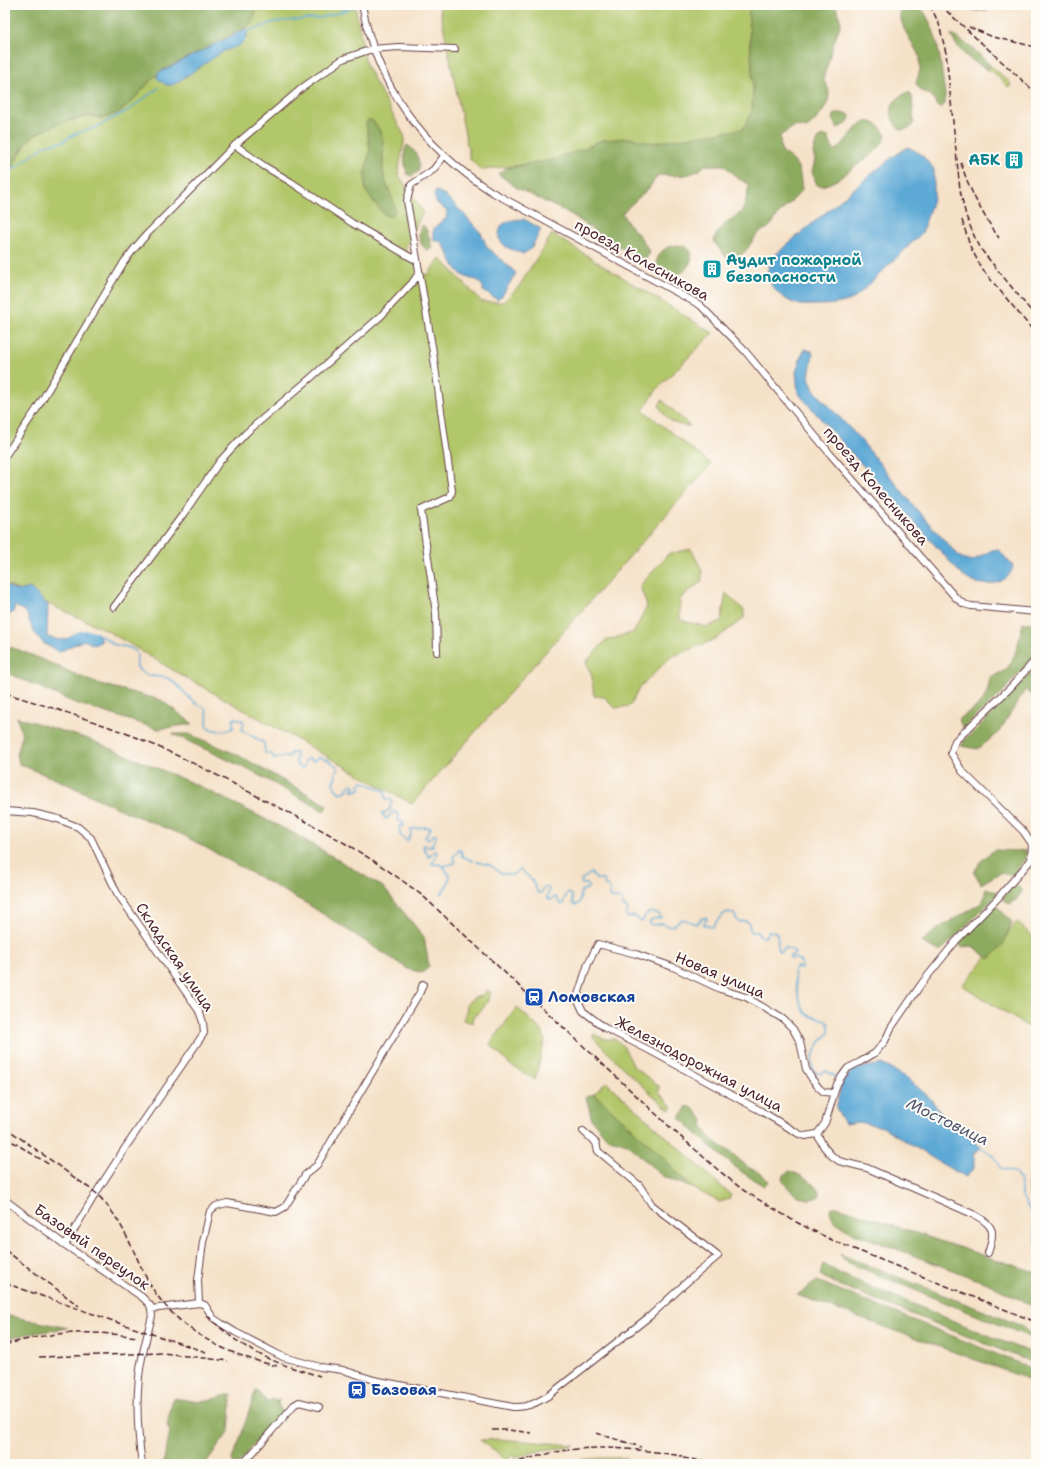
<svg xmlns="http://www.w3.org/2000/svg" width="1041" height="1469" font-family="'Shantell Sans',sans-serif">
  <style>
    .green { fill: #b2c66a; stroke: #7e724a }
    .forest { fill: #8dab5e; stroke: #6c6544 }
    .water { fill: #5da9d6; stroke: #546480 }
    .lines { fill: none; stroke-linecap: round; stroke-linejoin: round }
    .stream { stroke: #5da9d6; stroke-width: 1.5 }
    .street-casing { stroke: #643c42; stroke-width: 8 }
    .street { stroke: #fff; stroke-width: 6 }
    .rail { stroke: #4a1f2b; stroke-width: 1.5; stroke-dasharray: 6 3; stroke-linecap: butt }
    .labels { text-anchor: middle; stroke-width: 4; stroke-linejoin: round; paint-order: stroke }
    .culture-label { font-size: 15px; font-weight: bold; fill: #0d838f; stroke: #fdfcf7; text-anchor: end }
    .street-label { font-size: 15px; fill: #4a1f2b; stroke: #fdfcf7 }
    .transit-label { font-size: 15px; font-weight: bold; fill: #164399; stroke: #fdfcf7; text-anchor: start }
    .water-label { font-size: 16px; font-style: italic; fill: #52566f; stroke: #fdfcf7 }
  </style>
  <rect width="100%" height="100%" fill="#fdfcf7"/>
  <filter id="ink" filterUnits="userSpaceOnUse"><feTurbulence type="fractalNoise" baseFrequency=".025" numOctaves="2"/><feDisplacementMap in="SourceGraphic" scale="8" xChannelSelector="R" yChannelSelector="G"/><feConvolveMatrix kernelMatrix="1 2 1 2 8 2 1 2 1" color-interpolation-filters="sRGB"/></filter>
  <filter id="wash" filterUnits="userSpaceOnUse"><feTurbulence type="fractalNoise" baseFrequency=".012" numOctaves="4" result="noise"/><feDisplacementMap in="SourceGraphic" scale="16" xChannelSelector="R" yChannelSelector="G"/><feGaussianBlur stdDeviation="0.9" result="paint"/><feColorMatrix in="noise" values="0 0 0 0 0 0 0 0 0 0 0 0 0 0 0 0 0 1.4 0 .05"/><feComposite in="paint" operator="in"/></filter>
  <g filter="url(#wash)">
    <rect width="100%" height="100%" fill="#f5e1c7"/>
    <path class="green" d="M 256,5 L 355,5 L 366,65 L 405,137 L 398,174 L 423,212 L 405,249 L 427,276 L 440,258 L 482,302 L 503,302 L 519,286 L 552,234 L 713,333 L 658,388 L 643,410 L 711,464 L 412,804 L 176,672 L 106,630 L 5,584 L 5,172 L 9,171 L 29,139 L 42,131 L 60,123 L 89,116 L 100,118 L 127,106 L 158,73 L 245,29 C 254,22 255,16 256,5 Z
      M 439,5 L 758,5 L 760,135 L 481,170 L 470,159 Z
      M 983,59 L 1009,81 L 1011,86 L 1008,87 L 995,74 L 986,69 L 990,67 Z
      M 662,400 L 690,426 C 674,426 667,420 659,406 Z
      M 691,549 L 702,570 L 702,581 L 680,599 L 680,620 L 707,627 L 721,621 L 726,593 L 744,610 L 744,618 L 716,639 L 671,657 L 640,687 L 630,706 L 615,708 L 604,697 L 594,696 L 592,676 L 586,662 L 605,641 L 634,632 L 647,606 L 640,586 L 668,554 Z
      M 1017,922 L 1035,938 L 1036,937 L 1036,1032 L 962,985 Z
      M 487,990 L 491,993 C 488,1003 482,1011 474,1016 L 473,1023 L 463,1020 L 467,1009 L 466,1004 L 473,998 L 482,996 Z
      M 517,1007 L 542,1031 L 545,1039 L 535,1080 L 509,1064 L 490,1044 Z
      M 593,1034 L 605,1039 L 616,1039 L 624,1047 L 634,1067 L 659,1086 L 659,1092 L 673,1108 L 671,1110 L 666,1107 L 623,1068 L 593,1037 Z
      M 606,1082 L 731,1195 L 729,1199 L 720,1202 L 692,1188 L 660,1154 L 594,1094 Z
      M 1029,1183 L 1036,1189 L 1036,1212 L 1029,1193 Z
      M 498,1439 L 574,1445 L 568,1447 L 543,1450 L 516,1457 L 513,1455 L 509,1459 L 504,1460 L 500,1454 L 480,1440 Z
      M 601,1458 L 627,1458 L 613,1464 L 612,1462 L 608,1464 L 554,1464 L 571,1460 Z"/>
    <path class="forest" d="M 5,5 L 256,5 C 255,16 254,22 245,29 L 158,73 L 127,106 L 116,114 L 100,118 L 89,116 L 60,123 L 42,131 L 29,139 L 9,171 L 5,172 Z
      M 748,5 L 832,5 L 836,7 L 841,23 L 833,45 L 823,80 C 825,82 827,85 828,88 C 833,103 818,119 807,128 L 795,126 L 780,136 L 781,151 C 801,165 799,167 802,190 C 795,199 786,206 778,215 C 775,219 773,224 769,227 C 766,230 762,230 759,233 C 749,242 745,262 726,257 L 714,242 C 716,227 731,221 741,212 C 746,206 747,193 749,185 L 736,177 L 724,165 L 705,165 C 693,178 674,176 658,175 L 649,188 L 622,213 L 627,222 L 642,239 L 650,253 L 645,260 L 616,245 L 572,215 L 517,188 L 498,174 L 507,168 L 551,160 L 583,149 L 601,140 L 631,138 L 651,143 L 743,129 L 752,111 L 753,89 Z
      M 899,5 L 919,5 C 940,31 940,62 945,94 L 945,104 L 942,107 L 939,108 L 931,95 C 924,93 919,90 916,83 L 920,70 L 920,57 L 904,29 L 900,17 Z
      M 961,5 L 991,5 L 988,10 L 977,11 Z
      M 952,34 C 965,43 982,54 990,68 L 986,69 C 969,59 960,53 951,36 Z
      M 906,93 L 910,93 L 912,97 L 914,122 L 910,128 L 901,130 C 896,127 893,122 892,116 C 890,104 895,99 906,93 Z
      M 839,113 L 849,114 L 850,118 L 847,124 L 837,128 L 833,120 L 834,115 Z
      M 368,120 C 372,120 373,121 375,124 C 389,140 380,157 384,176 C 387,187 393,197 395,209 L 394,213 L 391,216 L 386,216 L 378,207 L 367,193 L 365,187 L 365,171 L 370,151 L 366,123 Z
      M 866,121 C 875,122 883,128 886,136 C 878,153 870,155 857,165 C 843,175 839,181 822,186 L 817,185 L 812,172 L 815,160 L 813,152 L 816,143 L 820,137 L 824,136 L 828,137 L 832,147 L 835,150 L 838,149 L 860,124 Z
      M 407,145 C 417,150 421,162 418,172 L 411,176 L 407,174 C 405,164 402,154 407,145 Z
      M 424,226 L 427,231 L 432,247 L 431,249 L 427,250 C 419,244 417,235 421,226 Z
      M 677,245 C 702,246 691,272 674,276 L 666,274 L 656,263 C 659,251 665,247 677,245 Z
      M 1036,622 L 1036,654 L 1000,695 L 963,728 L 958,719 C 978,706 987,703 990,677 C 995,675 1001,673 1005,670 C 1015,662 1020,636 1023,623 Z
      M 5,645 L 27,653 L 93,682 L 161,700 L 193,724 L 158,729 L 75,703 L 5,672 Z
      M 1036,664 L 1036,697 L 1025,690 L 999,732 L 978,749 L 961,746 L 966,738 L 973,733 L 993,712 L 1028,675 Z
      M 17,717 L 91,740 L 199,786 L 295,834 L 383,887 L 424,937 L 429,966 L 423,973 L 408,969 L 309,905 L 183,835 L 124,811 L 60,781 L 19,764 L 17,755 L 22,736 Z
      M 173,734 L 189,734 L 238,755 L 327,805 L 324,811 L 251,771 Z
      M 994,850 L 1016,851 L 1027,850 C 1025,861 1020,868 1011,875 L 1000,873 L 981,884 L 974,872 L 982,860 Z
      M 1014,884 L 1019,887 L 1022,892 L 1016,900 L 1008,904 L 1004,901 L 1003,896 Z
      M 986,888 L 997,892 L 995,897 L 940,952 L 921,942 L 939,928 L 983,902 Z
      M 997,906 L 1012,922 L 1004,943 L 990,959 L 972,946 L 961,947 L 958,942 L 993,907 Z
      M 594,1094 L 660,1154 L 692,1188 L 662,1176 L 627,1144 L 607,1138 L 592,1120 L 586,1097 Z
      M 687,1106 L 693,1108 L 703,1120 L 702,1126 L 712,1140 L 729,1151 L 748,1167 L 758,1172 L 769,1181 L 764,1186 C 732,1168 706,1143 680,1118 Z
      M 790,1171 C 801,1175 817,1183 820,1195 C 809,1207 787,1191 782,1179 L 783,1175 Z
      M 833,1207 L 838,1207 L 997,1260 L 1036,1272 L 1036,1308 L 989,1284 L 851,1232 C 841,1226 831,1222 830,1209 Z
      M 840,1254 L 1022,1326 L 1036,1337 L 1036,1344 L 1027,1336 L 846,1262 Z
      M 823,1264 L 845,1276 L 1036,1355 L 1036,1364 L 834,1283 L 820,1275 Z
      M 817,1281 L 1036,1370 L 1036,1382 L 797,1295 Z
      M 5,1315 L 68,1328 L 22,1335 L 5,1340 Z
      M 256,1389 L 267,1402 L 273,1398 L 274,1402 L 279,1399 L 278,1404 L 281,1410 L 282,1416 L 250,1449 L 239,1464 L 235,1464 L 232,1461 L 232,1459 L 240,1439 Z
      M 232,1394 L 229,1432 L 205,1464 L 163,1464 L 170,1432 L 167,1425 L 173,1398 L 200,1402 Z"/>
    <path class="water" d="M 245,29 L 248,31 L 246,39 L 239,46 L 224,51 L 173,85 L 166,85 L 157,78 L 158,73 Z
      M 908,147 L 921,154 L 934,169 L 934,196 L 922,233 L 855,298 C 841,305 828,305 813,305 C 807,305 802,306 797,304 C 781,300 761,281 770,263 C 772,257 779,252 784,247 L 891,158 Z
      M 436,191 L 445,195 L 460,210 L 481,233 L 487,247 L 516,273 L 502,296 L 498,300 L 483,291 L 483,287 L 477,280 C 451,277 454,256 440,241 L 434,241 C 431,228 435,225 446,219 L 447,211 L 436,202 L 434,195 Z
      M 524,219 L 541,229 L 531,249 L 523,254 L 506,247 L 499,239 C 498,221 509,220 524,219 Z
      M 805,349 L 812,351 L 813,354 L 809,377 L 814,390 L 860,439 L 918,511 L 954,551 L 962,558 L 972,561 L 992,550 L 998,549 L 1013,566 C 1010,584 986,588 971,581 C 968,580 964,576 961,574 L 827,426 L 798,393 L 796,372 L 802,354 Z
      M 5,585 L 18,591 L 30,588 L 48,605 L 47,637 L 60,640 L 69,638 L 78,632 L 87,631 L 97,633 L 102,641 L 94,645 L 84,640 L 59,652 L 43,643 L 33,631 L 26,612 L 15,606 L 13,613 L 6,616 L 5,613 Z
      M 882,1064 L 906,1077 L 930,1098 L 953,1128 L 970,1136 L 981,1148 L 974,1154 L 974,1168 L 966,1177 L 942,1164 L 883,1127 L 859,1122 L 845,1124 L 836,1108 L 842,1082 L 854,1069 Z"/>
    <g class="lines">
      <path class="stream" d="M 246,31 L 262,27 L 274,22 L 320,18 L 353,8
        M 5,173 L 16,167 L 48,144 L 62,142 L 75,134 L 96,127 L 119,115 L 130,109 L 158,88
        M 67,640 C 76,632 87,628 98,634 C 103,636 108,641 113,644 C 120,647 131,645 136,652 C 140,657 131,666 143,673 C 152,678 160,676 167,678 C 179,683 186,697 197,704 C 199,706 203,706 205,708 C 209,713 207,721 207,726 C 213,732 225,732 233,728 L 233,720 L 235,718 L 242,720 L 244,723 L 242,730 L 264,743 L 265,753 L 271,753 L 274,759 L 281,757 L 289,757 L 291,753 L 296,753 L 296,764 L 302,769 L 304,767 L 305,761 L 308,758 L 313,761 L 320,757 L 328,760 L 338,767 L 335,773 L 336,777 L 333,782 L 335,788 L 340,793 L 346,791 L 349,786 L 353,784 L 355,786 L 352,790 L 355,791 L 361,788 L 359,784 L 363,782 L 385,791 L 386,800 L 390,799 L 392,802 L 390,806 L 391,809 L 382,814 L 386,819 L 393,812 L 397,813 L 399,821 L 403,822 L 403,826 L 399,826 L 400,835 L 407,841 L 411,834 L 411,829 L 425,827 L 431,828 L 425,837 L 428,840 L 433,835 L 436,835 L 436,837 L 432,844 L 433,846 L 429,847 L 424,845 L 423,847 L 427,853 L 428,857 L 430,856 L 432,853 L 435,851 L 437,852 L 432,865 L 438,864 L 444,866 L 455,863 L 453,857 L 459,850 L 461,851 L 462,856 L 473,861
        M 477,862 L 490,865 L 501,873 L 512,875 L 520,869 L 532,880 L 538,893 L 541,893 L 544,887 L 547,887 L 549,889 L 547,898 L 550,900 L 556,897 L 560,904 L 563,904 L 565,897 L 568,893 L 572,895 L 573,904 L 576,905 C 583,902 579,897 581,891 L 588,888 L 589,886 L 587,884 L 582,884 L 581,880 L 591,873 L 596,879 L 604,880 L 605,885 L 610,889 L 610,896 L 612,898 L 618,898 L 621,899 L 623,905 L 628,910 L 626,915 L 628,918 L 634,916 L 642,922 L 646,914 L 651,912 L 659,914 L 661,917 L 659,918 L 652,919 L 649,923 L 650,924 L 656,925 L 661,923 L 669,926 L 674,925 L 682,919 L 697,924 L 701,919 L 706,917 L 707,919 L 704,923 L 704,925 L 712,927 L 723,914 L 729,912 L 734,914 L 738,922 L 746,921 L 749,924 L 751,932 L 757,932 L 762,937 L 765,937 L 769,931 L 775,932 C 780,936 777,945 778,951 L 782,952 L 785,947 L 794,951 L 795,954 L 790,956 L 790,958 L 798,959 L 801,963 L 802,968 L 796,967 L 794,971 C 795,981 799,1004 805,1012 C 811,1022 827,1013 829,1027 C 830,1036 825,1036 820,1042 C 815,1049 810,1062 813,1071 L 820,1074 L 826,1071 L 838,1078
        M 441,894 L 447,885 L 450,876 L 444,867
        M 980,1147 L 994,1156 L 1001,1169 L 1014,1172 L 1019,1179 L 1022,1196 L 1033,1217 L 1036,1243"/>
    </g>
  </g>
  <g filter="url(#ink)">
    <g class="lines">
      <g class="street-casing">
        <path id="street" d="M 362,5 C 377,87 422,147 492,192 L 700,305 L 745,351 L 831,455 L 956,598 L 964,604 L 971,606 L 1036,612
          M 235,145 L 264,166 L 291,182 L 352,223 L 417,261
          M 5,456 L 36,410 L 87,324 L 124,262 L 134,249 L 148,233 L 235,145 L 302,88 L 343,59 L 372,49 L 398,47 L 455,49
          M 114,607 L 184,513 L 220,461 L 247,432 L 306,382 L 381,316 L 412,283 L 419,273
          M 437,652 L 436,613 L 421,510 L 450,497 L 452,491 L 433,352 L 407,201 L 411,185 L 433,170 L 444,156
          M 5,811 L 33,813 L 58,819 L 78,827 L 91,838 L 117,893 L 199,1011 L 203,1022 L 204,1033 L 125,1148 L 96,1193 L 65,1245
          M 834,1093 L 824,1092 L 819,1088 L 812,1079 L 806,1069 L 800,1042 L 793,1029 L 783,1019 L 746,997 L 720,989 L 673,967 L 636,954 L 598,944 L 588,964 L 577,998 L 583,1011 L 605,1028 L 649,1050 L 761,1111 L 799,1134 L 805,1136 L 817,1134 L 825,1123 L 837,1084 L 842,1076 L 848,1068 L 860,1062 L 875,1053 L 885,1041 L 891,1028 L 922,983 L 956,941 L 997,899 L 1031,860 L 1032,844 L 1023,831 L 962,771 L 951,753 L 955,741 L 1011,687 L 1036,659
          M 817,1134 L 824,1147 L 832,1156 L 839,1161 L 867,1168 L 975,1215 C 995,1226 995,1232 988,1253
          M 5,1200 L 65,1245 L 142,1297 L 150,1305 L 151,1309 L 152,1316 C 147,1336 141,1356 139,1377 C 136,1405 138,1436 142,1464
          M 199,1303 L 198,1280 L 203,1242 L 210,1211 L 216,1206 L 227,1203 L 276,1212 L 285,1207 L 305,1175 L 317,1165 L 420,992 L 423,984
          M 151,1309 L 199,1303 L 205,1305 L 213,1318 L 222,1324 L 235,1332 L 283,1357 L 320,1367 L 343,1370 L 374,1380 L 513,1407 C 527,1408 536,1403 548,1396 L 650,1316 L 688,1281 L 718,1256 L 652,1205 L 639,1185 L 598,1151 L 596,1143 L 583,1131
          M 243,1464 L 294,1405 L 299,1402 L 319,1407"/>
      </g>
      <use href="#street" class="street"/>
      <path class="rail" d="M 930,5 L 939,24 L 946,53 L 960,190 L 966,216 L 975,238 L 983,252 L 1036,317
        M 940,5 L 1036,93
        M 969,27 L 993,37 L 1036,47
        M 961,163 C 969,190 983,215 999,238
        M 962,220 L 970,246 L 982,269 L 1036,334
        M 5,693 C 43,705 82,717 120,731 C 172,751 221,777 270,803 C 324,830 376,859 424,897 L 672,1129 L 717,1169 L 743,1190 L 794,1221 L 834,1241 L 1036,1322
        M 5,1127 L 96,1193 C 121,1218 129,1242 144,1273 C 169,1326 222,1354 277,1366
        M 5,1137 L 50,1165
        M 5,1250 L 79,1306
        M 5,1283 L 116,1322 L 206,1352
        M 207,1315 C 242,1351 273,1363 320,1376
        M 5,1345 C 52,1331 88,1330 137,1337
        M 39,1357 L 163,1353 L 228,1361
        M 492,1430 L 508,1430 L 532,1433
        M 596,1433 L 641,1447
        M 683,1458 L 710,1462
        M 718,1463 L 720,1464
        M 511,1464 C 530,1458 549,1453 568,1450 C 606,1445 645,1450 682,1456"/>
    </g>
  </g>
  <defs>
    <g id="building-square" transform="scale(1)"><rect x="-9" y="-9" width="18" height="18" rx="4" fill="#0f9aa8" stroke="#fdfcf7"/><path d="M-4-6H4V6H1V3H-1V6H-4ZM-2.5-4.3h1.7v1.8h-1.7ZM.8-4.3h1.7v1.8H.8ZM-2.5-1h1.7V.8h-1.7ZM.8-1h1.7V.8H.8Z" fill="#fff"/></g>
    <g id="station-square" transform="scale(1)"><rect x="-9" y="-9" width="18" height="18" rx="4" fill="#1a4fb4" stroke="#fdfcf7"/><path d="M-3-6H3Q5-6 5-4V2Q5 4 3 4L4.5 6H3L1.5 4h-3L-3 6H-4.5L-3 4Q-5 4-5 2V-4Q-5-6-3-6ZM-3.5-4v3h7v-3ZM-3.5 1v1.5H-2V1ZM2 1v1.5H3.5V1Z" fill="#fff"/></g>
  </defs>
  <g fill-rule="evenodd">
    <use href="#building-square" x="1014" y="160"/>
    <use href="#building-square" x="712" y="269"/>
    <use href="#station-square" x="534" y="997"/>
    <use href="#station-square" x="357" y="1390"/>
  </g>
  <g class="labels">
    <g class="culture-label">
      <text x="1000" y="165">АБК</text>
      <text x="726" y="265" text-anchor="start">Аудит пожарной<tspan x="726" dy="17">безопасности</tspan></text>
    </g>
    <g class="street-label">
      <text transform="translate(642 260) rotate(29)" y="5">проезд Колесникова</text>
      <text transform="translate(876 486) rotate(49)" y="5">проезд Колесникова</text>
      <text transform="translate(175 957) rotate(56)" y="5">Складская улица</text>
      <text transform="translate(720 975) rotate(23)" y="5">Новая улица</text>
      <text transform="translate(699 1064) rotate(28)" y="5">Железнодорожная улица</text>
      <text transform="translate(92 1247) rotate(35)" y="5">Базовый переулок</text>
    </g>
    <g class="transit-label">
      <text x="548" y="1002">Ломовская</text>
      <text x="371" y="1395">Базовая</text>
    </g>
    <g class="water-label">
      <text transform="translate(948 1121) rotate(26)" y="6">Мостовица</text>
    </g>
  </g>
  <rect width="1041" height="1469" fill="none" stroke="#fdfcf7" stroke-width="20"/>
</svg>
